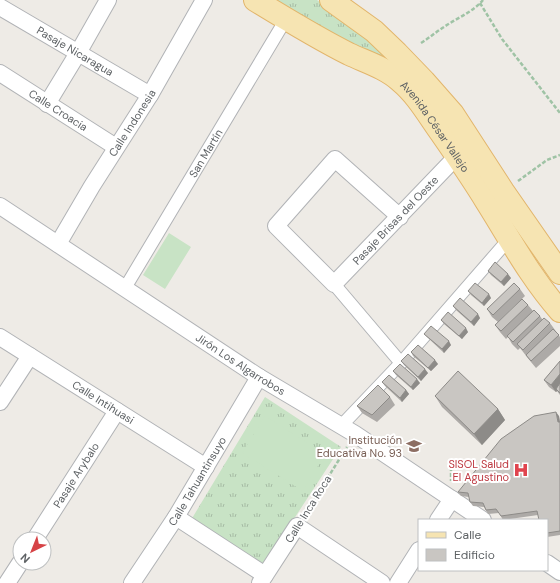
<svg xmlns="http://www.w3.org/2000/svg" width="560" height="583" font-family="'DM Sans',sans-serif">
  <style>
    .grass { fill: url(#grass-tufts) }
    .pitch { fill: #c8e3c5 }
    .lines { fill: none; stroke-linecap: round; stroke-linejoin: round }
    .pedestrian-casing { stroke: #b1b3b6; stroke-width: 14 }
    .minor-casing { stroke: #b1b3b6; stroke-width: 18 }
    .primary-casing { stroke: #e2b56b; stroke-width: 24 }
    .path { stroke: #9fc3a5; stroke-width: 2.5; stroke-dasharray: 4 2; stroke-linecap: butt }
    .pedestrian { stroke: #fff; stroke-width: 12 }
    .minor { stroke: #fff; stroke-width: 16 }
    .primary { stroke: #f6e4b2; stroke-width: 22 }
    .wall { fill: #adaaa7 }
    .shaded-wall { fill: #8d8b88 }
    .building { fill: #c9c6c2; stroke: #8d8b88 }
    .labels { text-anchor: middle; stroke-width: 4; stroke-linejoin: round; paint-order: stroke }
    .street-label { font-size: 11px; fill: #5d6164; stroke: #fff }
    .education-label { font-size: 11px; fill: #785e54; stroke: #fff; text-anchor: end }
    .health-label { font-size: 11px; fill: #be3a42; stroke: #fff; text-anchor: end }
  </style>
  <defs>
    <pattern id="grass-tufts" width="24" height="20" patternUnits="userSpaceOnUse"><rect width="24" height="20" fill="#c8e3c5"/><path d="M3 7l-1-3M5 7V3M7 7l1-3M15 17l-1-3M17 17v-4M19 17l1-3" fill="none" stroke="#a6bba4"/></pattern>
  </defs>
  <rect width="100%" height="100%" fill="#eeebe6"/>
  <path class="grass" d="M 272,0 L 317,0 L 362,33 L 384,54 L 383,57 L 379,58 L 356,47 Z
    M 265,397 L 341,447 L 263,566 L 191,520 Z"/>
  <path class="pitch" d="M 169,233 L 191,247 L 165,289 L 143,275 Z
    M 265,416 L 325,454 L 303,491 L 242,453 Z"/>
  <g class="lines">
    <g class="pedestrian-casing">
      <g id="pedestrian">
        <path d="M 334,284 L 401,363"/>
        <path id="s1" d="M 125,288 L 286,19"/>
        <path d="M 341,426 L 401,363 L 509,239"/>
      </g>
    </g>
    <g class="minor-casing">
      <g id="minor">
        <path id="s2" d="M 0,7 L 150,95"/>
        <path id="s3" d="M 0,73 L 116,147"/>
        <path d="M 47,104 L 78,53 L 108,0"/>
        <path id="s4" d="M 0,206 L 259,377 L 355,434 L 483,520"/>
        <path id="s5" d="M 400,217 L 335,159 L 276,226 L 334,284 L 457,156"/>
        <path id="s6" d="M 58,244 L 92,186 L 150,95 L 204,0"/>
        <path id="s7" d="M 0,337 L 206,467"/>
        <path d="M 0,402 L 30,356"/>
        <path d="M 176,517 L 265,575"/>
        <path d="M 438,520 L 452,499"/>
        <path id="s8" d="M 35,539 L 117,411"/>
        <path d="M 547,563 L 560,572"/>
        <path d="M 7,583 L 20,563"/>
        <path id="s9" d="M 132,583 L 176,517 L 259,377"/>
        <path d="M 260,583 L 297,526 L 382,583"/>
        <path d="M 398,583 L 419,550"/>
      </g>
    </g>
    <g class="primary-casing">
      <g id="primary">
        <path id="s10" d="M 255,0 C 286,19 317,38 349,54 C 366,62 386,68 400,81 C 417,95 428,115 441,133 C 456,155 472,178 486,201 C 510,239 530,277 560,311"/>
        <path d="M 331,0 L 374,31 L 397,53 L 424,81 L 453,114 L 503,191 L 560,273"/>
      </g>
    </g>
    <path class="path" d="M 480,3 L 502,39 L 560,113
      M 421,43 C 429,38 436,32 444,27 C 457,18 473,12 483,0
      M 518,181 L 547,160 L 560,155
      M 451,467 L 451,481
      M 305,514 L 347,447"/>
    <use href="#pedestrian" class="pedestrian"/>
    <use href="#minor" class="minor"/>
    <use href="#primary" class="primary"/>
  </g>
  <path class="wall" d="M 488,271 L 511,278 L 504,286 L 491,275 Z
    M 520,289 L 525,296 L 498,322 L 492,317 L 487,309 Z
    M 468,291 L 491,298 L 484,306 L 471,295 Z
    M 528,305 L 533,311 L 540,316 L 542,319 L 550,323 L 560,337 L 560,346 L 536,368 L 531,362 L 520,348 L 518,350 L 512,344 L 508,337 L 506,339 L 500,332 L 495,325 Z
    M 453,306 L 480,318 L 474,326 L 456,310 Z
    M 441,320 L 468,332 L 462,339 L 444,324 Z
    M 424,334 L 451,345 L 444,353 L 427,337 Z
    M 411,352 L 438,364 L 431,371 L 413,356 Z
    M 401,361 L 428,373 L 421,381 L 404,365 Z
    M 560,361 L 560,395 L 557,391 L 556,392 L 549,387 L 544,380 Z
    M 393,371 L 420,383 L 413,390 L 396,375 Z
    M 382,382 L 406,390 L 409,394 L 402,402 L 385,386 Z
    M 435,396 L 498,409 L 505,420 L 482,445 L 442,407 Z
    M 390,397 L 395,405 L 377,422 L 362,413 L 357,406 Z
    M 559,416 L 560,422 L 560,535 L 547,537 L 547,520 L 538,515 L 503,520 L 499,513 L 488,514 L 484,507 L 473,506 L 470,502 L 469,497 L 461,496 L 458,492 Z"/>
  <path class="shaded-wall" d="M 508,274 L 511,278 L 504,286 L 501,282 Z
    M 489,294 L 491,298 L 484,306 L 482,303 Z
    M 478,314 L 480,318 L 474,326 L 471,322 Z
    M 466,328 L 468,332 L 462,339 L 459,336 Z
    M 449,341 L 451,345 L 444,353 L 442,349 Z
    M 435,360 L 438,364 L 431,371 L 428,368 Z
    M 425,369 L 428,373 L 421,381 L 418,377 Z
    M 560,374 L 560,387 L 556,389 L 557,391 L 556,392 L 551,385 Z
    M 417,379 L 420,383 L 413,390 L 411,387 Z
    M 406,390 L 409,394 L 402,402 L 400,398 Z
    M 498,409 L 505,420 L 482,445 L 474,434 Z
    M 556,412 L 559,416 L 560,423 L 558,422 Z"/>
  <path class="building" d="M 495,262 L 508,274 L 501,282 L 488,271 Z
    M 475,283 L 489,294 L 482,303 L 468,291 Z
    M 514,283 L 520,289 L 493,315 L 487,309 Z
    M 460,298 L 478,314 L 471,322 L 453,306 Z
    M 522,299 L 528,305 L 501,331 L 495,325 Z
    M 534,310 L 540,316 L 513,342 L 507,336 Z
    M 448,312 L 466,328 L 459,336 L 441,320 Z
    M 544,318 L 550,323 L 523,350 L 517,344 Z
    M 431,326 L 449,341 L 442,349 L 424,334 Z
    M 553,329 L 559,335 L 531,361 L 526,355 Z
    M 418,345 L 435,360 L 428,368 L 411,352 Z
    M 408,354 L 425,369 L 418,377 L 401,361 Z
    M 560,361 L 560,374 L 551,385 L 544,380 Z
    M 400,364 L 417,379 L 411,387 L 393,371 Z
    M 458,371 L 498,409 L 474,434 L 435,396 Z
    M 389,375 L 406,390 L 400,398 L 382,382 Z
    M 560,383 L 560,393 L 556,389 Z
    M 378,385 L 390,397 L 372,415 L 357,406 Z
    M 556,412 L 558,422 L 560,422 L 560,531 L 547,533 L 547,520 L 539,520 L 537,511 L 501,516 L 496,509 L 486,510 L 483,503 L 470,502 L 468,493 L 458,492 L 501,439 L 534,416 Z"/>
  <defs>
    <g id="school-bare" transform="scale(1.2)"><path d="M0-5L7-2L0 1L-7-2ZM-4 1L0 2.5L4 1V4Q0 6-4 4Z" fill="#8d6e63" stroke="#fff" stroke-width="2.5" paint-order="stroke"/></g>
    <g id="hospital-bare" transform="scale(1.2)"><path d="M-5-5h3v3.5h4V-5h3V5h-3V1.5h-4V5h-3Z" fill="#e0444e" stroke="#fff" stroke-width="2.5" paint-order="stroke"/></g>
  </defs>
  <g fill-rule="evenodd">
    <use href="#school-bare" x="414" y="446"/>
    <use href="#hospital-bare" x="521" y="470"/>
  </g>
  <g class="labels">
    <g class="street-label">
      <text dy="4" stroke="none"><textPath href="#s2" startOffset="87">Pasaje Nicaragua</textPath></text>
      <text dy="4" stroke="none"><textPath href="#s3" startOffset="69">Calle Croacia</textPath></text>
      <text dy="4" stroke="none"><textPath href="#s6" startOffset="142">Calle Indonesia</textPath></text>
      <text dy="4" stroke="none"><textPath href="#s10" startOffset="224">Avenida César Vallejo</textPath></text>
      <text dy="4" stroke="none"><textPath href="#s1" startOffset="157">San Martín</textPath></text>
      <text dy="4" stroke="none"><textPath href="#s5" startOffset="347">Pasaje Brisas del Oeste</textPath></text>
      <text dy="4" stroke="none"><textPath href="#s4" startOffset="288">Jirón Los Algarrobos</textPath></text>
      <text dy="4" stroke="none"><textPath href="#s7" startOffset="122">Calle Intihuasi</textPath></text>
      <text dy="4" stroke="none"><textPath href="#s8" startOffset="76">Pasaje Arybalo</textPath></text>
      <text dy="4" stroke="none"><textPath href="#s9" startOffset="121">Calle Tahuantinsuyo</textPath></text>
      <text transform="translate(308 509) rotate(-58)" y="4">Calle Inca Roca</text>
    </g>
    <g class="education-label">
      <text x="402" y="444">Institución<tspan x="402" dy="13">Educativa No. 93</tspan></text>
    </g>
    <g class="health-label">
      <text x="509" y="468">SISOL Salud<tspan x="509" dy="13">El Agustino</tspan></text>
    </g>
  </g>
  <rect x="418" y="519" width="130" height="52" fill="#ffffff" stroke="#bec0c1"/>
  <rect x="426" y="532" width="20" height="6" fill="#f6e4b2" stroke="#bec0c1"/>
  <text x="454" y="539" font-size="12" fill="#5d6164">Calle</text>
  <rect x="426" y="549" width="20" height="12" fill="#c9c6c2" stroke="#bec0c1"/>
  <text x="454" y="559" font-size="12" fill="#5d6164">Edificio</text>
  <g transform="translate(32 551) rotate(223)"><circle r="19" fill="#ffffff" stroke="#bec0c1"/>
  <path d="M0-3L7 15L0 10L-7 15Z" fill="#d64346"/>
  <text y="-6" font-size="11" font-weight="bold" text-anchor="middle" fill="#5d6164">N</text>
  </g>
</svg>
